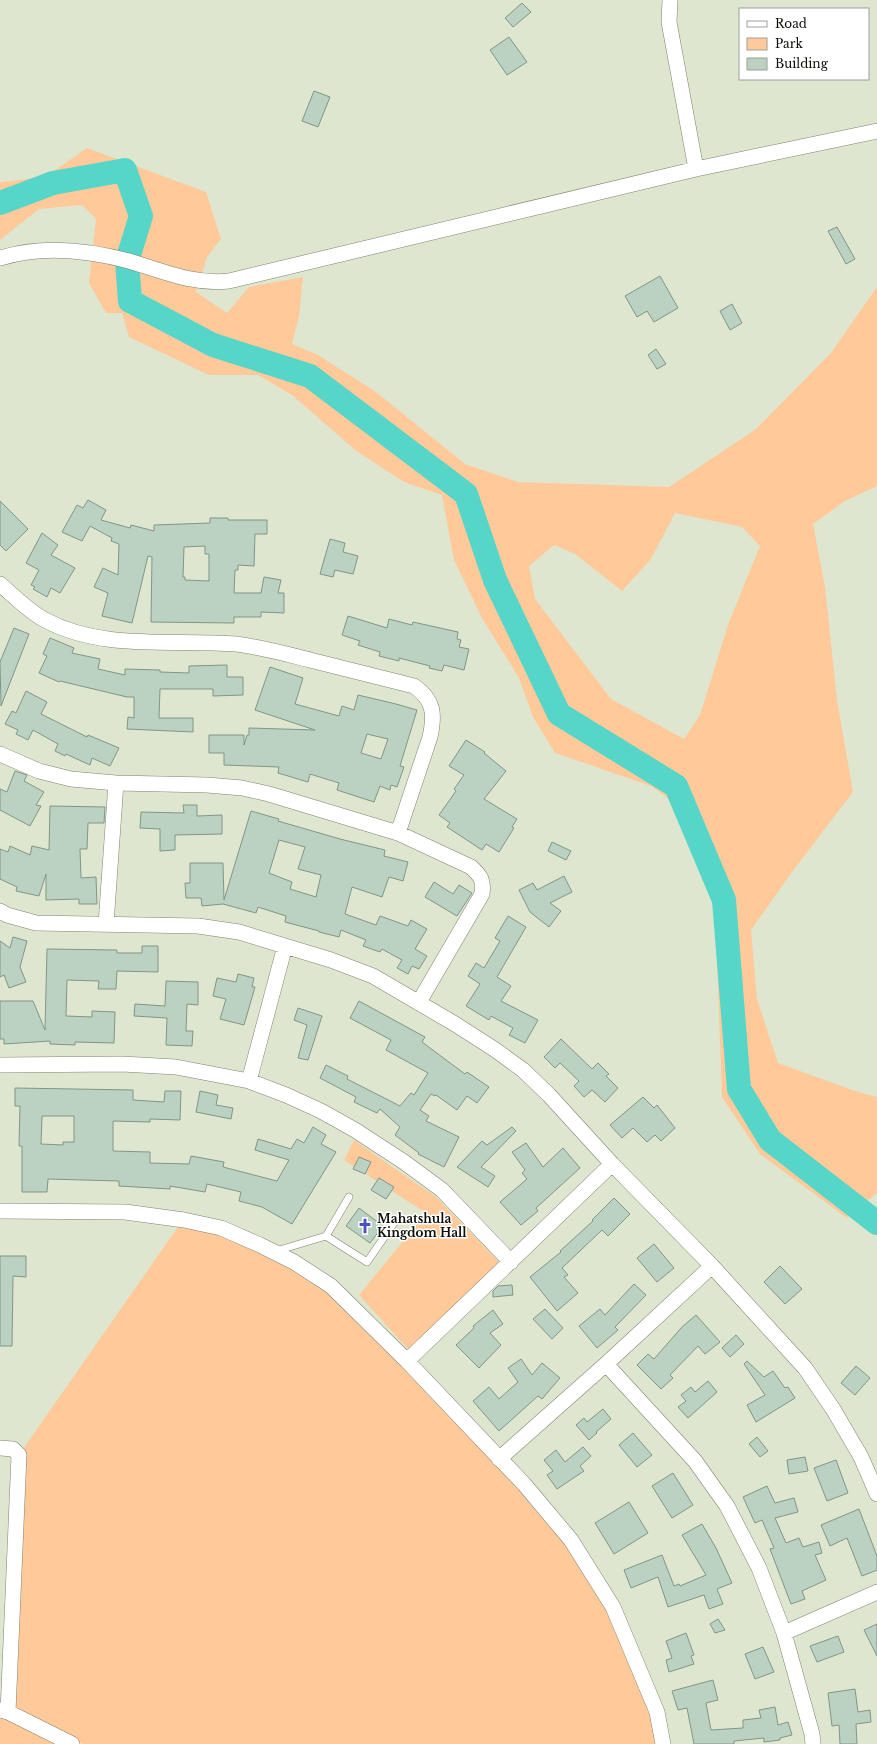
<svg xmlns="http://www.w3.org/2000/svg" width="877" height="1744" font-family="'Libre Baskerville',serif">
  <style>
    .green { fill: #ffc999; fill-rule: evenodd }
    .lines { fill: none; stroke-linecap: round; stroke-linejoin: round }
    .river { stroke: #55d6c8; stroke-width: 24 }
    .building { fill: #bbd1c1; stroke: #819687; fill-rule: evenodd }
    .lane-casing { stroke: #7d8570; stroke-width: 8 }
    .street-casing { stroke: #7d8570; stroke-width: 16 }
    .lane { stroke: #fff; stroke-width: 7 }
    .street { stroke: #fff; stroke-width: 15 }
    .labels { text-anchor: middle; stroke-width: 3; stroke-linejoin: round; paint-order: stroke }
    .poi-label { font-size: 12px; font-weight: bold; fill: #0b0e07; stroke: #fff; text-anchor: start }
  </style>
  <rect width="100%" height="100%" fill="#dee6cf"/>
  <path class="green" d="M 87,148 L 206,192 L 221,239 L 207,257 L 196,292 L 227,313 L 249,287 L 303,277 L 299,316 L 292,344 L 318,355 L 376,392 L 465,464 L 518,482 L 669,487 L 756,429 L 830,354 L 877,287 L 877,486 L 845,501 L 813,524 L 825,587 L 837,700 L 853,792 L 792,872 L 751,930 L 757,999 L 778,1063 L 855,1091 L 877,1097 L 877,1193 L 847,1218 L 760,1154 L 722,1097 L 715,902 L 669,799 L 651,786 L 555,753 L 533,717 L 519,678 L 482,618 L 454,560 L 442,495 L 404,482 L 355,450 L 292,395 L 258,375 L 209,375 L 129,337 L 122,313 L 106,313 L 89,283 L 96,219 L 82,205 L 39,209 L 0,240 L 0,182 L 45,177 ZM 675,513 L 742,527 L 760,546 L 729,622 L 700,715 L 684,739 L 611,699 L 535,599 L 529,566 L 554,545 L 575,554 L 622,591 L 651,559 Z
    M 354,1140 L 436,1197 L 499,1262 L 408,1349 L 359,1295 L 426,1213 L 344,1160 Z
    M 180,1224 L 219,1232 L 258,1248 L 328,1291 L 403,1363 L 570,1544 L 610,1609 L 652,1713 L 658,1744 L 83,1744 L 12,1710 L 23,1449 Z
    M 0,1715 L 62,1744 L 0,1744 Z"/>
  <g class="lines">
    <path class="river" d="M 0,203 L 53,183 L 125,170 L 141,216 L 127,261 L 130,301 L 213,345 L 310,376 L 466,494 L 495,580 L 559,714 L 676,786 L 724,900 L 739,1089 L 770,1140 L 877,1223"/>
  </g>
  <path class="building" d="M 522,3 L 531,12 L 513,27 L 505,18 Z
    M 509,37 L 527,62 L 507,75 L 490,50 Z
    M 314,91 L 330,97 L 318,127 L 302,121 Z
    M 837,227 L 855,259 L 846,264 L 828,231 Z
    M 660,276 L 678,308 L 654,322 L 647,311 L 637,317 L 625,296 Z
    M 732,304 L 742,323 L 730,330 L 720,311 Z
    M 656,349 L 666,364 L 657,369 L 648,355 Z
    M 88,500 L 106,510 L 101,520 L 130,528 L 131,525 L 154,531 L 154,525 L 210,523 L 210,518 L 228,518 L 228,520 L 267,520 L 267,534 L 255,534 L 254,566 L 238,565 L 238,570 L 235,570 L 234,593 L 261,593 L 264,577 L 281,580 L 278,593 L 284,593 L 284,613 L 261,612 L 261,617 L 234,617 L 234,623 L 151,622 L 152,557 L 148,556 L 132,623 L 102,616 L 108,593 L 94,587 L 103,568 L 118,575 L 119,544 L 111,541 L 112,538 L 90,526 L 82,541 L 62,532 L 77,505 L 83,508 ZM 205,546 L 205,554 L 209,554 L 209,581 L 185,580 L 185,577 L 183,577 L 184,547 Z
    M 0,501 L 28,529 L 6,551 L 0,545 Z
    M 42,533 L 58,545 L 51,555 L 75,568 L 60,593 L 51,588 L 47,597 L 33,589 L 35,587 L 31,585 L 39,570 L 26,563 Z
    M 330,539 L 345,543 L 343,552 L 358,556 L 353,574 L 335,570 L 333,577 L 320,574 Z
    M 348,616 L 387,628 L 389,619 L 412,625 L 413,622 L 458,632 L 457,639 L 461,640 L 459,647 L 469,649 L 464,670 L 444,665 L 442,671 L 429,668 L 430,666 L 399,658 L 399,661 L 379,656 L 380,652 L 358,645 L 360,641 L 342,635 Z
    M 14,628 L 29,634 L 1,706 L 0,662 Z
    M 50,638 L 74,648 L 72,653 L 100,659 L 98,669 L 125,675 L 125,669 L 160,670 L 160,672 L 189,673 L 189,666 L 227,665 L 227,677 L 243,677 L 243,695 L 213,696 L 213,689 L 160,689 L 159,718 L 193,718 L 193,732 L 127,729 L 128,717 L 134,718 L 134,697 L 127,697 L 60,681 L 59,682 L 39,673 L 47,656 L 43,654 Z
    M 270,667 L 303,678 L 295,704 L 339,716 L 342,706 L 354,710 L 358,695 L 396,704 L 417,710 L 400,766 L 404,767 L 397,787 L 391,785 L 390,790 L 380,786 L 374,802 L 337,790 L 339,783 L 310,774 L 308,782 L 278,773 L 279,767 L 224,765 L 224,753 L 209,753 L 209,735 L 244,735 L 244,745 L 247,735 L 249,735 L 249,728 L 315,730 L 255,710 ZM 367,734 L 388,739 L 381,759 L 361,753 Z
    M 26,691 L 47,702 L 41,714 L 87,737 L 88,735 L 119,748 L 110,766 L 92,758 L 90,765 L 66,754 L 65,756 L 55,751 L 58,744 L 33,730 L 28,740 L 16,734 L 18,730 L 5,724 L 12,711 L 16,713 Z
    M 466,740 L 485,752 L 484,753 L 506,771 L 484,799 L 517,819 L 512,827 L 514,828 L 499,852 L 486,844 L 482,850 L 447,827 L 450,823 L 439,815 L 456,791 L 454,789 L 464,775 L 449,766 Z
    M 15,771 L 27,775 L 24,781 L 44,792 L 36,805 L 41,806 L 30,826 L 0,810 L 0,789 L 7,792 Z
    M 183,805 L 197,805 L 197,816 L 222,815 L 222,834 L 175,835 L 175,850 L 160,851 L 160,829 L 140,828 L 141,812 L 184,813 Z
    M 50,806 L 105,807 L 104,823 L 88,823 L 87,849 L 80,849 L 81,878 L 96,877 L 97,904 L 79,904 L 79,899 L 46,900 L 46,874 L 39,896 L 16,891 L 17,887 L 0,879 L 0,849 L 8,852 L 10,846 L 30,855 L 32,846 L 49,850 Z
    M 251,811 L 279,819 L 278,821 L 340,839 L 385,850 L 384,856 L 408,862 L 403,881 L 389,877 L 382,897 L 352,887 L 345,914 L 376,925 L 380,916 L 408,926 L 411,920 L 427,929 L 415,949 L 427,956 L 419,969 L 412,966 L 408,974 L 397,968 L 402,960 L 382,949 L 380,952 L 363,946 L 366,940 L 341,930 L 339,937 L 319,932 L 319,931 L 285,922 L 286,916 L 258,907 L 256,913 L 223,904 L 202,906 L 201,898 L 186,898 L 185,883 L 190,883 L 190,863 L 223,863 L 224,900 ZM 279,840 L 305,847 L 298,869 L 321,875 L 316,897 L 290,889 L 292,882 L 269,873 Z
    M 552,842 L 571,851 L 566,860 L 548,851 Z
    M 564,876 L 572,892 L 550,903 L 561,911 L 549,927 L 530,912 L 519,890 L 533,883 L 537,890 Z
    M 434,882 L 453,894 L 459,885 L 472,893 L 457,916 L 425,897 Z
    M 508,916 L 526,927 L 497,977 L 511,986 L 501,1001 L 538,1020 L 525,1043 L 509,1035 L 513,1028 L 491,1016 L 489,1020 L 466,1006 L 480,984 L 468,976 L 476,963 L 484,968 L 500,941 L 495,938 Z
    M 13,937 L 27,941 L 20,967 L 26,982 L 9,988 L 4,975 L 0,977 L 0,941 L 10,948 Z
    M 142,946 L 158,946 L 158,972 L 117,971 L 116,989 L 98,989 L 99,981 L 67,980 L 66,1016 L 92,1017 L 92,1011 L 115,1012 L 114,1043 L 75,1042 L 75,1045 L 50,1044 L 50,1041 L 4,1044 L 4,1039 L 0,1039 L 0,1001 L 33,1001 L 45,1030 L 47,949 L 117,950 L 117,953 L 142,953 Z
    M 238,974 L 254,978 L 252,987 L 255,987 L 244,1025 L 220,1019 L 226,999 L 213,996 L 217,978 L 236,982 Z
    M 166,981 L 198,982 L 198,1005 L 187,1004 L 186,1031 L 193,1031 L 192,1046 L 166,1045 L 167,1018 L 134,1016 L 135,1004 L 165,1006 Z
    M 359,1001 L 425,1037 L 422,1042 L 465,1074 L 467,1072 L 489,1087 L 477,1103 L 467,1096 L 457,1110 L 436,1095 L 435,1096 L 431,1094 L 420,1110 L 429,1116 L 426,1121 L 459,1137 L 444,1167 L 418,1154 L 419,1153 L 395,1135 L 400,1127 L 380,1109 L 377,1113 L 354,1102 L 356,1097 L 320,1078 L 326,1065 L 348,1076 L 347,1079 L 400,1106 L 411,1093 L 414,1095 L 428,1073 L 386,1050 L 391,1040 L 350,1018 Z
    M 298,1008 L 322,1016 L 308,1060 L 298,1058 L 307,1025 L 294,1020 Z
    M 561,1039 L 592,1069 L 598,1063 L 609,1074 L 606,1076 L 618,1088 L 605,1102 L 592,1090 L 584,1097 L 574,1086 L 579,1081 L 560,1063 L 555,1068 L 544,1057 Z
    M 15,1088 L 133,1090 L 133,1100 L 164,1102 L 165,1091 L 181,1091 L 180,1120 L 150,1119 L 150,1122 L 113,1121 L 113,1151 L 150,1152 L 150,1163 L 189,1164 L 191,1156 L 224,1162 L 223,1167 L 277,1181 L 289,1160 L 255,1150 L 258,1139 L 291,1149 L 297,1139 L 304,1143 L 313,1127 L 326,1135 L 321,1144 L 336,1152 L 292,1224 L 262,1207 L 239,1201 L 241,1192 L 207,1184 L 205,1192 L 170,1186 L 170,1189 L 119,1186 L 119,1181 L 48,1179 L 47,1192 L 22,1192 L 22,1146 L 19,1146 L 20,1106 L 15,1106 ZM 42,1116 L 74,1116 L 74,1142 L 63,1142 L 63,1145 L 41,1144 Z
    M 200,1091 L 218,1095 L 216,1105 L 233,1108 L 231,1119 L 196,1112 Z
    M 643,1097 L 654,1108 L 657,1105 L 675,1128 L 661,1141 L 655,1135 L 647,1142 L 633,1128 L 622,1138 L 610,1125 Z
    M 512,1127 L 516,1131 L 481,1167 L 495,1176 L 488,1187 L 457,1167 L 482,1141 L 487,1145 Z
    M 526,1143 L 543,1167 L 563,1148 L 580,1168 L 536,1208 L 538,1211 L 521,1225 L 500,1202 L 527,1179 L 522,1173 L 525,1170 L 512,1152 Z
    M 359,1157 L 371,1162 L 365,1174 L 353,1169 Z
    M 379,1178 L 394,1187 L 386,1199 L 371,1190 Z
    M 614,1198 L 630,1214 L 608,1236 L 602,1230 L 562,1268 L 568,1275 L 564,1277 L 578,1293 L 557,1311 L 530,1277 L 561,1252 L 560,1251 L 593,1221 L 592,1220 Z
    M 359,1208 L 383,1226 L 370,1243 L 346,1226 Z
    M 654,1244 L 674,1268 L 657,1282 L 637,1258 Z
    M 0,1256 L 26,1256 L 26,1277 L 13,1276 L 12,1346 L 0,1346 Z
    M 780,1266 L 802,1289 L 785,1304 L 764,1282 Z
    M 634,1284 L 646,1295 L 615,1327 L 618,1330 L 597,1348 L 579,1326 L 600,1309 L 605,1315 Z
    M 512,1285 L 513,1295 L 493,1297 L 493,1291 L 498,1286 Z
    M 545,1309 L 563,1328 L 552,1339 L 533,1319 Z
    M 493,1310 L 503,1324 L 490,1333 L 501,1345 L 479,1368 L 456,1345 L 474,1328 L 473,1326 Z
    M 696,1315 L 720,1342 L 705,1354 L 698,1346 L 670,1375 L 673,1378 L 661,1389 L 637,1365 L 648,1354 L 654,1359 L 682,1327 Z
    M 736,1335 L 744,1344 L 730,1357 L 722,1348 Z
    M 521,1359 L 532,1375 L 542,1363 L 560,1378 L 542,1399 L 538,1396 L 499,1431 L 473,1401 L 489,1387 L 499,1399 L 518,1382 L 508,1368 Z
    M 747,1361 L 764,1377 L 773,1371 L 785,1388 L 788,1387 L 795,1398 L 756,1422 L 747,1405 L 765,1395 L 744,1364 Z
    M 856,1366 L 870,1378 L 855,1395 L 841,1383 Z
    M 708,1381 L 717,1392 L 688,1418 L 678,1407 L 686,1401 L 681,1395 L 691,1387 L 695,1392 Z
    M 603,1409 L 611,1419 L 596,1432 L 597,1433 L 589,1440 L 576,1425 L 584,1418 L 587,1422 Z
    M 633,1433 L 652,1455 L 637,1467 L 619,1445 Z
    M 757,1437 L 768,1451 L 760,1457 L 749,1444 Z
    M 583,1447 L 591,1456 L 580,1466 L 584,1471 L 557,1489 L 547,1475 L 553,1471 L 544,1460 L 556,1450 L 565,1462 Z
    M 805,1457 L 808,1471 L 789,1474 L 787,1460 Z
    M 836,1460 L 848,1493 L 827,1501 L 814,1468 Z
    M 673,1473 L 693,1505 L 672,1518 L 652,1486 Z
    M 767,1486 L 775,1503 L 794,1498 L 798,1512 L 775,1518 L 786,1543 L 799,1538 L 803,1547 L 819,1542 L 822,1553 L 815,1555 L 826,1580 L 802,1591 L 805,1599 L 791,1604 L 770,1549 L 774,1548 L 762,1520 L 755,1523 L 743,1497 Z
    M 629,1502 L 648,1533 L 614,1554 L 595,1523 Z
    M 859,1509 L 877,1556 L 877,1570 L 862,1576 L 847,1538 L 830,1546 L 821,1525 Z
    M 702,1524 L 716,1548 L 732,1583 L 717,1589 L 723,1604 L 709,1609 L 704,1595 L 668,1607 L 658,1577 L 631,1588 L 624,1570 L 662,1555 L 674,1586 L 679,1584 L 680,1586 L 706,1575 L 682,1535 Z
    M 718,1619 L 725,1630 L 715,1633 L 710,1624 Z
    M 877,1624 L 877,1656 L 864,1630 Z
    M 686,1633 L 694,1655 L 691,1656 L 694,1664 L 669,1672 L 666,1660 L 672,1658 L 666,1641 Z
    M 838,1636 L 844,1652 L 817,1662 L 810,1646 Z
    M 763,1647 L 774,1672 L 755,1679 L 745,1654 Z
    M 713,1680 L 718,1700 L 706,1703 L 711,1730 L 743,1728 L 743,1720 L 761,1718 L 759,1710 L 775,1707 L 778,1725 L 788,1722 L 792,1735 L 780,1738 L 780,1740 L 764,1742 L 764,1738 L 734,1741 L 734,1744 L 694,1744 L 687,1708 L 678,1710 L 672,1691 Z
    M 855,1689 L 858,1712 L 870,1710 L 871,1722 L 856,1724 L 857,1744 L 840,1744 L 839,1725 L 832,1726 L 828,1693 Z"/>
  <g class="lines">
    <g class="lane-casing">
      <path id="lane" d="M 326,1236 L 367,1262 L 394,1223
        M 276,1251 L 326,1236 L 349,1197"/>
    </g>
    <g class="street-casing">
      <path id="street" d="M 670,0 L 669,22 L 696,169
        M 0,258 C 41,245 88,250 129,261 C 163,271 193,285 229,281 L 696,169 L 877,131
        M 0,584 C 14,596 28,611 45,620 C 103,651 173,639 236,644 C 261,647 286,654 310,660 C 345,669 379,677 414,686 C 434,700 435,714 430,737 L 398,833
        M 0,754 L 39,771 L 71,779 L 116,783 L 207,785 L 242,788 L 269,794 L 398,833 L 471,867 C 481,876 484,881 482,894 L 419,1002
        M 0,911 L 7,915 L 36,923 L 198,926 L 239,932 L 331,960 L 373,976 L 455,1024 L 494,1049 L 523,1070 L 549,1095 L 612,1164
        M 106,924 L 116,783
        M 0,1065 L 122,1064 L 176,1067 L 249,1081 L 286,1095 L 321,1111 L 355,1130 L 404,1162 L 442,1190 L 511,1262
        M 249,1081 L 285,946
        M 0,1211 L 125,1212 L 184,1220 L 221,1228 L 260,1245 L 294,1262 L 331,1286 L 407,1361 L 524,1484 L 571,1540 L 613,1607 L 657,1712 L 663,1744
        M 407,1361 L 612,1164 L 712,1266 L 805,1368 L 833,1409 L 861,1457 L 877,1494
        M 606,1364 L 695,1461 L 727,1506 L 759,1568 L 784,1633 L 812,1734 L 813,1744
        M 0,1448 L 13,1449 L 19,1455 L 8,1712
        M 499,1459 L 606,1364 L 712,1266
        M 784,1633 L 877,1592
        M 0,1710 L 8,1712 L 72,1744"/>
    </g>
    <use href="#lane" class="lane"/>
    <use href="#street" class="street"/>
  </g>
  <defs>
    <g id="church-bare" transform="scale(1.2)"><path d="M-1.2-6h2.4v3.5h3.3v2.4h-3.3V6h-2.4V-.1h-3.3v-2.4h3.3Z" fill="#4c4fc5" stroke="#fff" stroke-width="2.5" paint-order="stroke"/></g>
  </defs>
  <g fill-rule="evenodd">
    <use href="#church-bare" x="365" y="1226"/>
  </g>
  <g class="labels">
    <g class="poi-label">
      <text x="377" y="1223">Mahatshula<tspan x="377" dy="14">Kingdom Hall</tspan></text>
    </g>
  </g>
  <rect x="739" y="8" width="130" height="72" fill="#ffffff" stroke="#9d9f9c"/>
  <rect x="747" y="21" width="20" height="6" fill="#ffffff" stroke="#9d9f9c"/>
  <text x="775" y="28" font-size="12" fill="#0b0e07">Road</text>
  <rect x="747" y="38" width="20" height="12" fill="#ffc999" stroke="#9d9f9c"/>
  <text x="775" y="48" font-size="12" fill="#0b0e07">Park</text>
  <rect x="747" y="58" width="20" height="12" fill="#bbd1c1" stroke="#9d9f9c"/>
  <text x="775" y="68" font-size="12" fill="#0b0e07">Building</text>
</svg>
